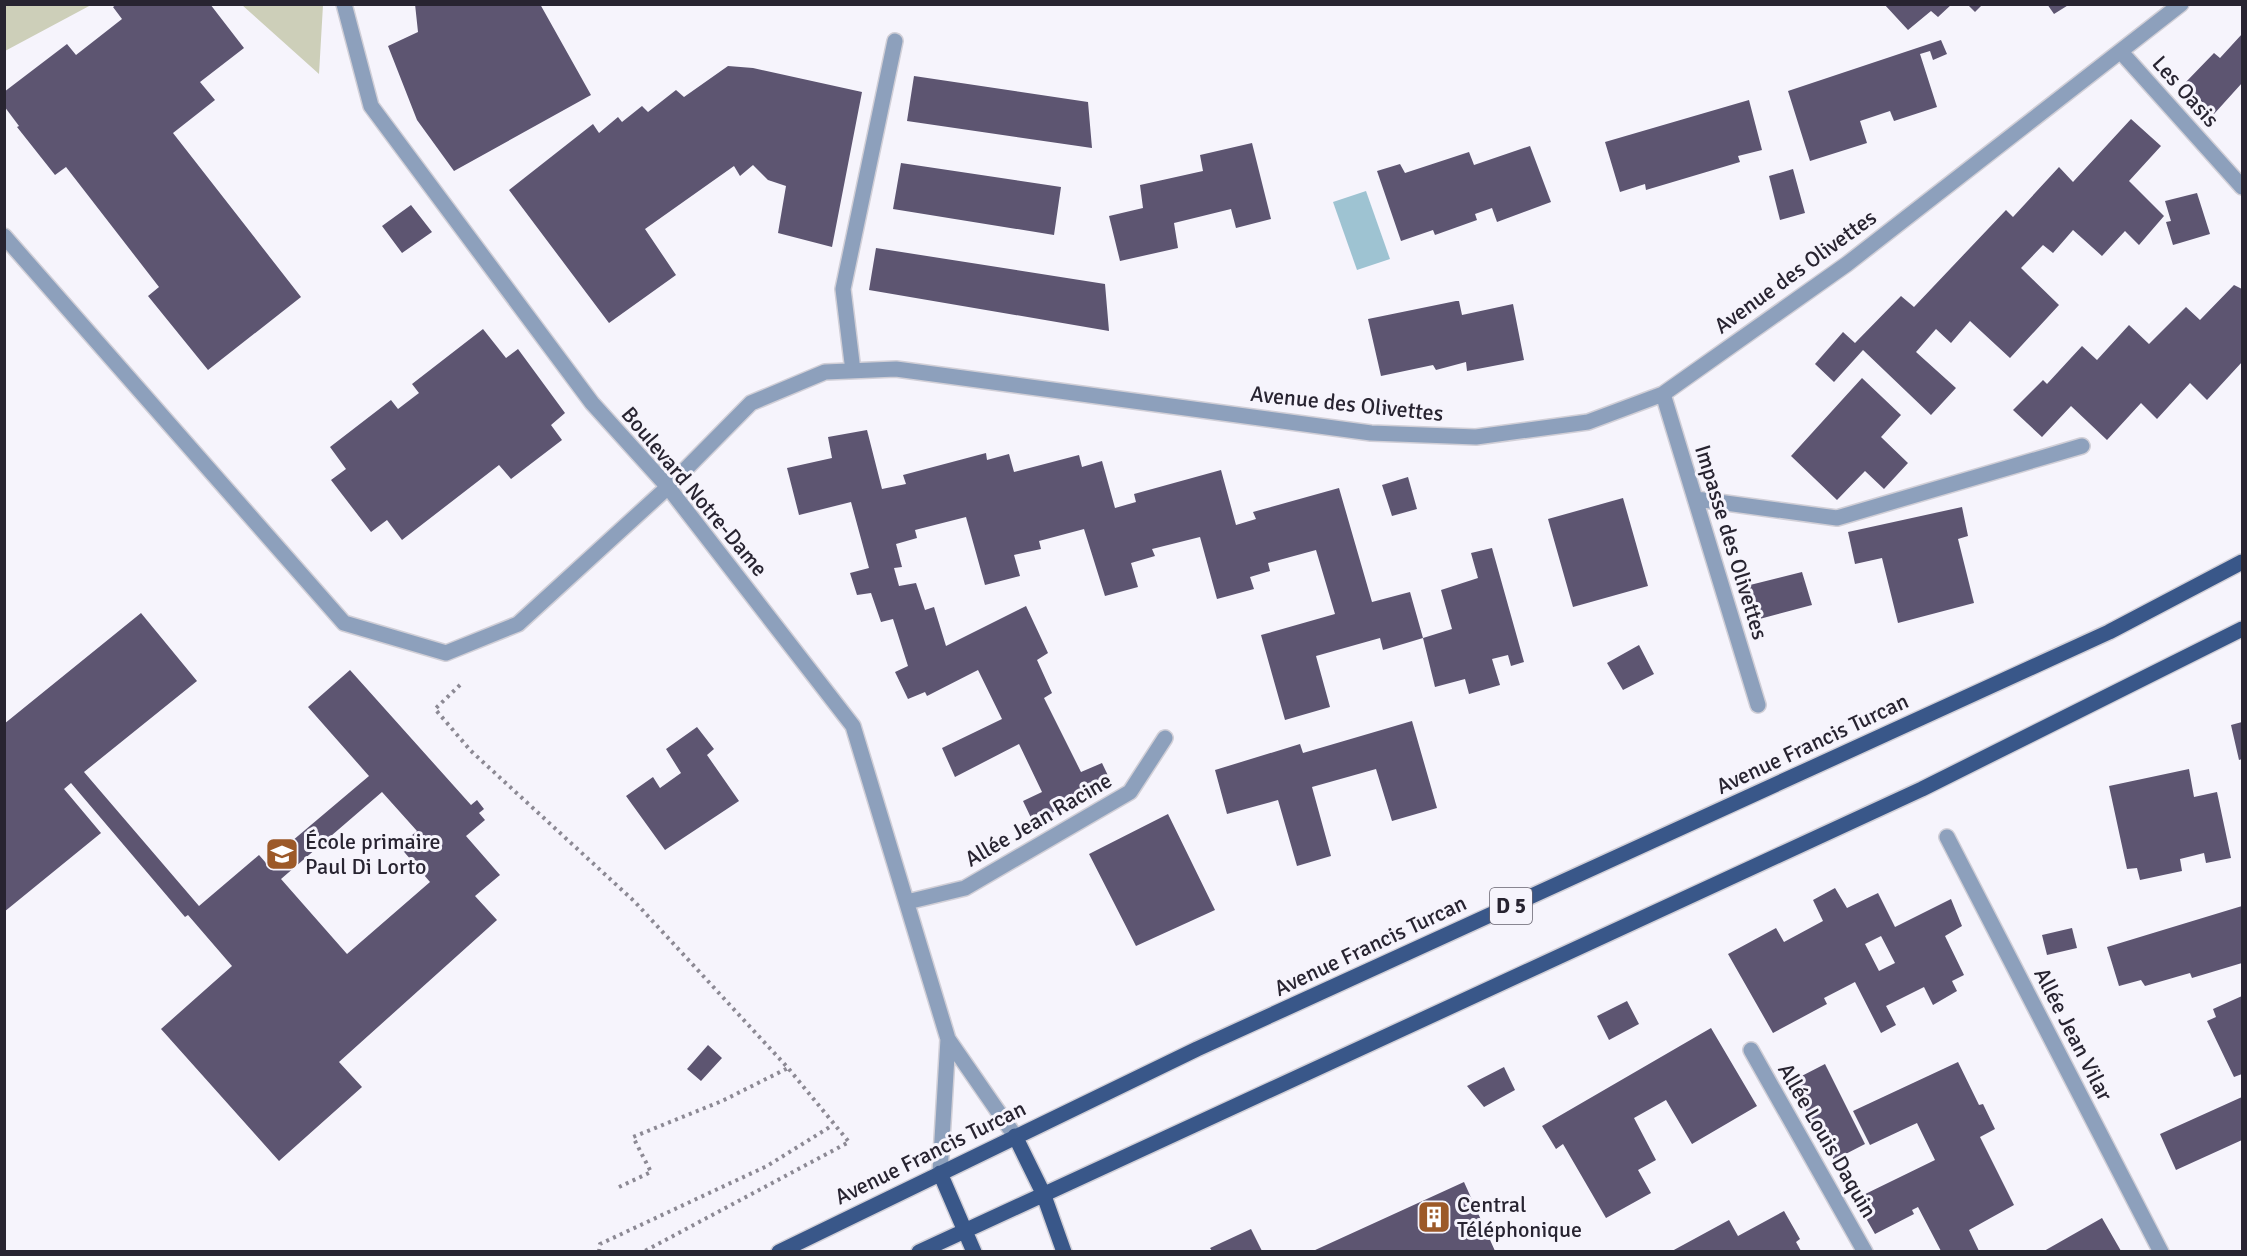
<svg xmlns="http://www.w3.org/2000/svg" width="2247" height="1256" font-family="Signika,sans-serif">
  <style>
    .green { fill: #cdcfb9 }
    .water { fill: #9ec3d2 }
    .building { fill: #5d5571; fill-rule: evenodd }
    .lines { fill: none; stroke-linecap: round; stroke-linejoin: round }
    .minor-casing { stroke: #d1cfd7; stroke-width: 18 }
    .major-casing { stroke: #d1cfd7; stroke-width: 18 }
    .path { stroke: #8c8994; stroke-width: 4; stroke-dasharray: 3 4.5; stroke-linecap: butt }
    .minor { stroke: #8da0bc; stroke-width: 15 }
    .major { stroke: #395789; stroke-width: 15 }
    .labels { text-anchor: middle; stroke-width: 6; stroke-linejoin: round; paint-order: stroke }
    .shield { fill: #f6f4fc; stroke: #66626e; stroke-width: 1.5 }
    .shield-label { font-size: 21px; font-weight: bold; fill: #282431 }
    .street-label { font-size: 22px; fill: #282431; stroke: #f6f4fc }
    .poi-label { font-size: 22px; fill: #282431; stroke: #f6f4fc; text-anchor: start }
  </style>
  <rect width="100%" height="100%" fill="#f6f4fc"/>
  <path class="green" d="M 5,4 L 91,4 L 91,5 L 5,51 Z
    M 242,5 L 323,5 L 319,74 Z"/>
  <path class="water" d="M 1366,191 L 1390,259 L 1357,270 L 1333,202 Z"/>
  <path class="building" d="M 117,4 L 210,4 L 244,48 L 200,82 L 215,100 L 173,133 L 301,297 L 208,370 L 148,296 L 159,287 L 66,167 L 55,175 L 17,127 L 19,126 L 4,106 L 4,92 L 67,44 L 76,55 L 122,19 L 113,7 Z
    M 415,4 L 540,4 L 591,95 L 454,171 L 417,120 L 388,46 L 418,32 Z
    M 1884,4 L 1952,4 L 1938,17 L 1931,11 L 1908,30 Z
    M 1967,4 L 1983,4 L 1975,12 Z
    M 2047,4 L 2070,4 L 2054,14 Z
    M 2242,34 L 2242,83 L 2214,114 L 2184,84 L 2214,53 L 2220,58 Z
    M 1941,40 L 1947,54 L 1933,60 L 1930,51 L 1920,54 L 1937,107 L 1894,121 L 1890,111 L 1860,121 L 1867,143 L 1810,161 L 1788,91 Z
    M 728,66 L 753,68 L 862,92 L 832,247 L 778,233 L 786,186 L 768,180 L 753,165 L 740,176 L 734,166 L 645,229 L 676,275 L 609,323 L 509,190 L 593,124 L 599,133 L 618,117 L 622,122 L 642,106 L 648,112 L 676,90 L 684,97 Z
    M 914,76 L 1088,102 L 1092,148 L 907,121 Z
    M 1749,100 L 1762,150 L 1738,156 L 1740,162 L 1646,190 L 1645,184 L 1620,192 L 1605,142 Z
    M 2131,119 L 2161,146 L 2129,181 L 2164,216 L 2139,245 L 2125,231 L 2102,256 L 2073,230 L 2053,253 L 2043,245 L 2021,268 L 2059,305 L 2010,358 L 1970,321 L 1951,343 L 1936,329 L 1916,352 L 1956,388 L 1931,415 L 1863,350 L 1834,382 L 1815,364 L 1843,332 L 1855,343 L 1901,296 L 1914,307 L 2006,210 L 2013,217 L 2059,167 L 2073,182 Z
    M 1252,143 L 1271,219 L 1236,228 L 1231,209 L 1174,223 L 1178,248 L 1120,261 L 1109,216 L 1143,208 L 1140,185 L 1203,171 L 1200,155 Z
    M 1530,146 L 1551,202 L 1497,222 L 1492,208 L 1475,214 L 1477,220 L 1435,235 L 1433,230 L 1401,241 L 1377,171 L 1400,164 L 1405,173 L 1469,152 L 1474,165 Z
    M 901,163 L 1061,187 L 1054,235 L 893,209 Z
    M 1793,169 L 1805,213 L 1780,220 L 1769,176 Z
    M 2197,193 L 2210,234 L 2173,245 L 2166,222 L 2171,221 L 2165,201 Z
    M 411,205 L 432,232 L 402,253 L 382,226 Z
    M 876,248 L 1105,284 L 1109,331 L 869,290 Z
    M 2234,285 L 2242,289 L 2242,362 L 2207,400 L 2190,383 L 2157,419 L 2141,403 L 2107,440 L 2071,406 L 2042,437 L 2013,410 L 2043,380 L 2047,384 L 2082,346 L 2097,360 L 2129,325 L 2149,344 L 2186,307 L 2200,320 Z
    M 1456,301 L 1459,301 L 1462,315 L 1513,304 L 1524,360 L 1467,371 L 1466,362 L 1436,370 L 1433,365 L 1381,376 L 1368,319 Z
    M 483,329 L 506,358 L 518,349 L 565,413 L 551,425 L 562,440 L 511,479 L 499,465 L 402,540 L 387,520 L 371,532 L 331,480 L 346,469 L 330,447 L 391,400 L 398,409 L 419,393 L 412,384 Z
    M 1862,378 L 1901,415 L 1881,437 L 1908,463 L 1884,489 L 1865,471 L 1837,500 L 1791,456 Z
    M 867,430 L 882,489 L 906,484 L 903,475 L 986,453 L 987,460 L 1009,454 L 1014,472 L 1079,455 L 1082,467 L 1102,461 L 1115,508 L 1136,502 L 1134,494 L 1221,470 L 1236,525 L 1256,519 L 1253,512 L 1339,488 L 1372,602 L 1410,592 L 1423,638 L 1452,629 L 1441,590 L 1478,578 L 1471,553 L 1492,548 L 1524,662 L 1511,666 L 1508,655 L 1492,659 L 1500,685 L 1469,694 L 1465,679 L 1435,687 L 1423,638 L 1383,650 L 1380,638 L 1316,656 L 1330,707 L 1285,720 L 1261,635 L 1335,614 L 1316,550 L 1268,563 L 1270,571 L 1250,577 L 1254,589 L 1217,599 L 1200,537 L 1152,549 L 1155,556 L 1131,563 L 1138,587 L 1105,596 L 1084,529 L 1039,541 L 1041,549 L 1014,555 L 1020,576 L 985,585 L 966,517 L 915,530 L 917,538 L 896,544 L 902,567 L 894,568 L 899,586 L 916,583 L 925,610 L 934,607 L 946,646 L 1026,606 L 1048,653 L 1037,660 L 1052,693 L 1044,698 L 1081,772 L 1102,763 L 1112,784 L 1033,822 L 1023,801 L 1042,792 L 1019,744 L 955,777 L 942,748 L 1002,719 L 978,670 L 927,696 L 925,692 L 908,699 L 895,672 L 908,666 L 893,619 L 881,622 L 871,593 L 857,595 L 850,573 L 869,568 L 851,502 L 799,515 L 787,468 L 832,458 L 828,437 Z
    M 1408,477 L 1417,509 L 1392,516 L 1382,485 Z
    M 1623,498 L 1648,586 L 1573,607 L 1548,519 Z
    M 1962,507 L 1968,536 L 1958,539 L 1974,603 L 1898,623 L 1882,558 L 1855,564 L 1848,532 Z
    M 1802,572 L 1812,605 L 1752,621 L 1742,587 Z
    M 141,613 L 197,681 L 84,772 L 199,906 L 259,855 L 266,863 L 369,776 L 308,707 L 350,670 L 471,805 L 477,800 L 484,809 L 479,813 L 485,820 L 466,836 L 500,875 L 475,896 L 497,920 L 339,1062 L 362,1087 L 279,1161 L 161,1029 L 232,966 L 188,915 L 185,917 L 71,783 L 64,789 L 101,833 L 4,912 L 4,724 ZM 382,792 L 417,831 L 399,846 L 430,882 L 347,954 L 281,879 Z
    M 1639,645 L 1654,674 L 1623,690 L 1607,663 Z
    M 1412,721 L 1437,808 L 1392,821 L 1376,769 L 1312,787 L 1331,856 L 1297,866 L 1278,800 L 1227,814 L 1215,770 L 1300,744 L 1303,753 Z
    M 2242,722 L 2242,759 L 2239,760 L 2231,725 Z
    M 697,727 L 714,749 L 707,755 L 739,801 L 665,850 L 626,796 L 653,777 L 660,788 L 681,773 L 666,749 Z
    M 2189,769 L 2194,797 L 2217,792 L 2231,858 L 2206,863 L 2204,853 L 2180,859 L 2182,871 L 2140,880 L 2137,868 L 2127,869 L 2109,786 Z
    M 1168,814 L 1215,910 L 1136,946 L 1089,854 Z
    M 1835,888 L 1847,908 L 1878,893 L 1895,927 L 1951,899 L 1962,926 L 1945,936 L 1964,975 L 1952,981 L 1957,991 L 1933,1005 L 1924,987 L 1886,1006 L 1896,1025 L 1881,1033 L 1855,982 L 1824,998 L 1827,1004 L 1773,1033 L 1728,954 L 1776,928 L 1784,942 L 1823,921 L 1813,900 ZM 1881,936 L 1895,963 L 1879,971 L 1865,944 Z
    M 2242,906 L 2242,963 L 2192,978 L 2190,973 L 2145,986 L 2141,980 L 2119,986 L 2107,947 Z
    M 2072,928 L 2077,948 L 2047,955 L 2042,935 Z
    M 2242,996 L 2242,1074 L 2234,1077 L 2207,1021 L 2216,1017 L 2213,1009 Z
    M 1627,1001 L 1639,1024 L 1609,1040 L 1597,1016 Z
    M 1711,1028 L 1757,1106 L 1692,1144 L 1666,1100 L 1634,1118 L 1656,1160 L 1638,1170 L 1651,1193 L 1606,1218 L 1563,1144 L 1556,1149 L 1542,1126 Z
    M 708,1045 L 722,1058 L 701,1081 L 687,1069 Z
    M 1958,1062 L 1979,1105 L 1983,1104 L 1995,1129 L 1980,1137 L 2014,1205 L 1969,1230 L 1979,1251 L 1941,1251 L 1918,1207 L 1912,1210 L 1914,1214 L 1875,1234 L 1855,1199 L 1935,1160 L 1917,1123 L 1870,1145 L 1853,1111 Z
    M 1825,1064 L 1865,1144 L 1834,1160 L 1790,1082 Z
    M 1504,1067 L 1515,1090 L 1484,1107 L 1467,1086 Z
    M 2242,1097 L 2242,1140 L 2176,1170 L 2160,1134 Z
    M 1464,1182 L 1495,1251 L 1313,1251 Z
    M 1784,1211 L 1800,1239 L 1796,1242 L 1801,1251 L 1672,1251 L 1729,1220 L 1738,1236 Z
    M 2102,1218 L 2121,1251 L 2044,1251 Z
    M 1251,1229 L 1262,1251 L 1212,1251 L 1210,1248 Z"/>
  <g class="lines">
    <g class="minor-casing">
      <path id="minor" d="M 344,4 L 371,106 L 592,403 L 668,487 L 853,726 L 948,1039 L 940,1173
        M 2121,52 L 2242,187
        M 4,236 L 344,623 L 446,653 L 518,624 L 668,487 L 751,403 L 825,372 L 896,369 L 1371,433 L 1476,437 L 1588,422 L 1663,394 L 1847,264 L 2181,4
        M 853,371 L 843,289 L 895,41
        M 1663,394 L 1758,705
        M 1696,499 L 1837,518 L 2082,446
        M 1947,837 L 2161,1252
        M 907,902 L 965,888 L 1130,792 L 1165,738
        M 948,1039 L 1015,1136
        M 1751,1050 L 1865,1252"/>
    </g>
    <g class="major-casing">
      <path id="major" d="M 1015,1136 L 1043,1193 L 1064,1252
        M 940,1173 L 974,1252
        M 779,1252 L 1197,1049 L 2109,632 L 2242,562
        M 919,1252 L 1922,789 L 2242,629"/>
    </g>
    <path class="path" d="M 460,685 L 435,709 L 471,751 L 635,902 L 788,1068 L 849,1142 L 643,1252
      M 619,1187 L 651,1172 L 633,1137 L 722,1101 L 788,1068
      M 599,1252 L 600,1244 L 767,1166 L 833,1125"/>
    <use href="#minor" class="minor"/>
    <use href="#major" class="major"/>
  </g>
  <defs>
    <g id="school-square" transform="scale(1.725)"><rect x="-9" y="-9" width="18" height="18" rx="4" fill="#9c5928" stroke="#f6f4fc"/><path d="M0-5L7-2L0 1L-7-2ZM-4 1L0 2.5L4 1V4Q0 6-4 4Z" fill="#fff"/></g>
    <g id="building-square" transform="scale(1.725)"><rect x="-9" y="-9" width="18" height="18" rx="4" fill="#9c5928" stroke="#f6f4fc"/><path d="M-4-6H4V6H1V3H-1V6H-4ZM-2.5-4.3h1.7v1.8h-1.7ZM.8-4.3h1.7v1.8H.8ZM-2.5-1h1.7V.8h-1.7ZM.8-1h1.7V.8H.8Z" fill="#fff"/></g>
  </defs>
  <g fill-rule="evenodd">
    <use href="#school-square" x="282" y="854"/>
    <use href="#building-square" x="1434" y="1217"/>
  </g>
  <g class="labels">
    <rect class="shield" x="1490" y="888" width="42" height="36" rx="4.5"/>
    <g class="shield-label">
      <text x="1511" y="913">D 5</text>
    </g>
    <g class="street-label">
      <text transform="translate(2186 91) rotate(48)" y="8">Les Oasis</text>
      <text transform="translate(1795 271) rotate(-36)" y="8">Avenue des Olivettes</text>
      <text transform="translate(1347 403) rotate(6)" y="8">Avenue des Olivettes</text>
      <text transform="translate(695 491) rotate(50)" y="8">Boulevard Notre-Dame</text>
      <text transform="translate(1732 542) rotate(73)" y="8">Impasse des Olivettes</text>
      <text transform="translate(1812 743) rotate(-25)" y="8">Avenue Francis Turcan</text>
      <text transform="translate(1038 819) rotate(-30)" y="8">Allée Jean Racine</text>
      <text transform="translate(1370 945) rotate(-25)" y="8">Avenue Francis Turcan</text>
      <text transform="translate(2074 1034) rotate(63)" y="8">Allée Jean Vilar</text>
      <text transform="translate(1828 1140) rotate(60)" y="8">Allée Louis Daquin</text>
      <text transform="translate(930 1152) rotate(-26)" y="8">Avenue Francis Turcan</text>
    </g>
    <g class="poi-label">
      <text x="305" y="849">École primaire<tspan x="305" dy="25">Paul Di Lorto</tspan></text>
      <text x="1457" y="1212">Central<tspan x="1457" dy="25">Téléphonique</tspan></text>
    </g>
  </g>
  <rect width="2247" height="1256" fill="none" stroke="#282431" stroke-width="12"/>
</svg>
